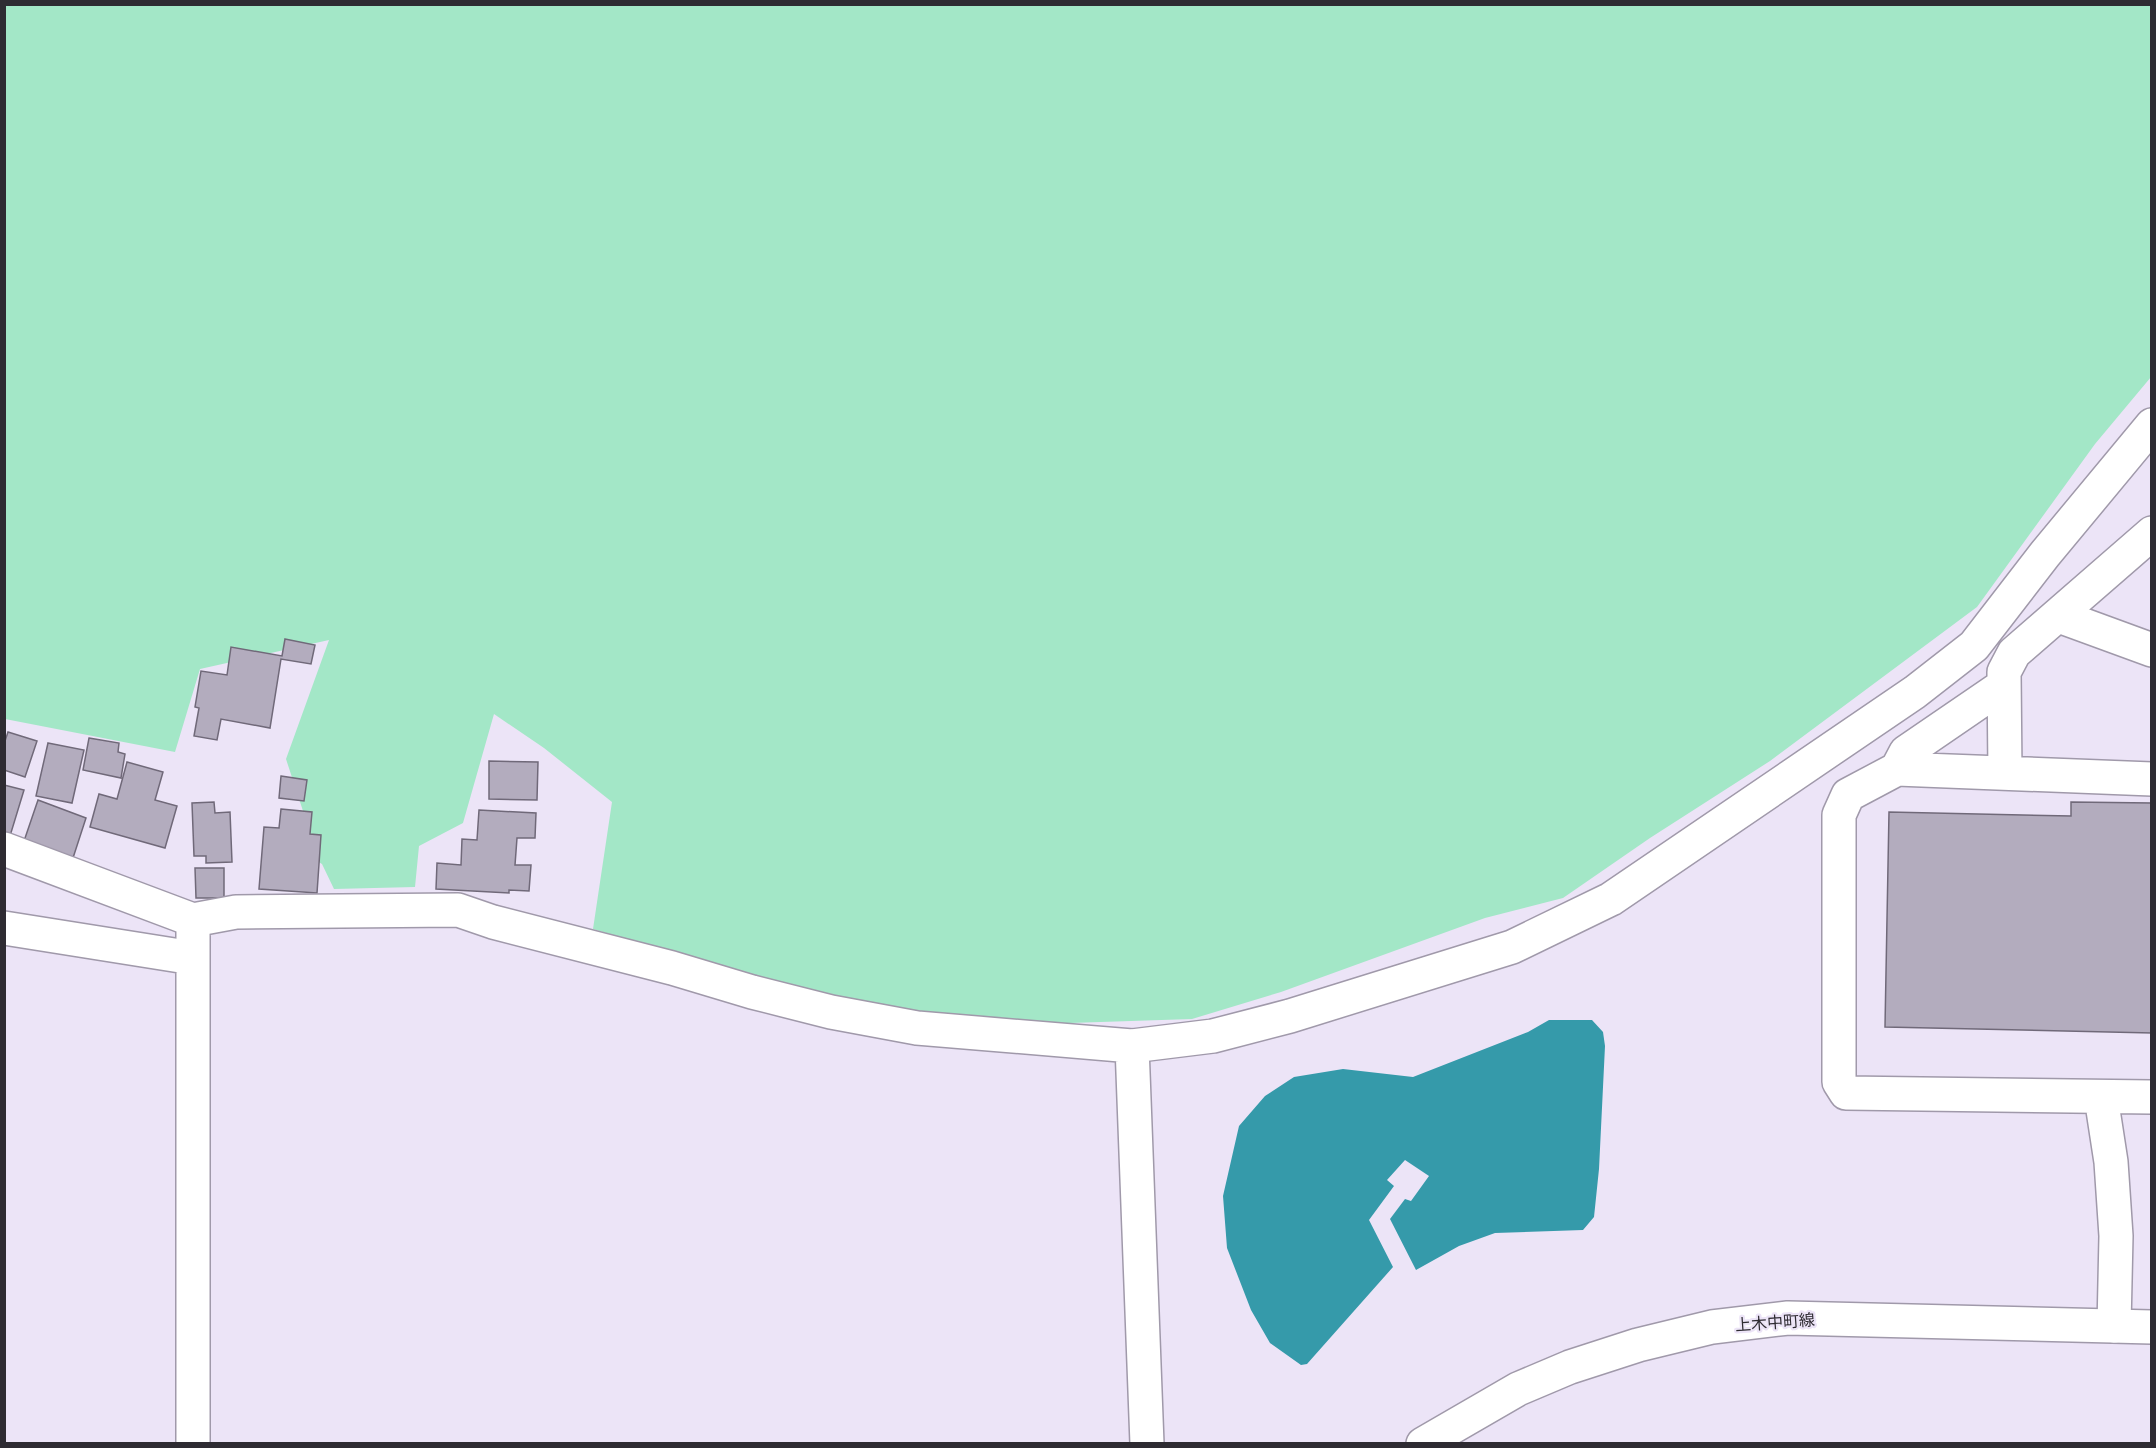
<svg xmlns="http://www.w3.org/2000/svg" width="2156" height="1448" font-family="Ubuntu,'Noto Sans JP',sans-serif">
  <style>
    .green { fill: #a3e7c7 }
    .water { fill: #359aaa }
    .building { fill: #b3acbe; stroke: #706979; stroke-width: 1.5 }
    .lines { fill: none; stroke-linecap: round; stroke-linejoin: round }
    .minor-casing { stroke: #a099aa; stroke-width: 36 }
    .major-casing { stroke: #a099aa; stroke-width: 36 }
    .minor { stroke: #fff; stroke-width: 33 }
    .major { stroke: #fff; stroke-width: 33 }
    .labels { text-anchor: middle; stroke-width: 4.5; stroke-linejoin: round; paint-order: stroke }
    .street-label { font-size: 16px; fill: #2e2b32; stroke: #ece4f7 }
  </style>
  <rect width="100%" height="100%" fill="#ece4f7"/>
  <path class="green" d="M 4,5 L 2151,5 L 2151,377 L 2095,444 L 1977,607 L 1770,761 L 1650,838 L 1563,898 L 1485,918 L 1281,992 L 1192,1019 L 1070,1023 L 1003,1023 L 851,1006 L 593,929 L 612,802 L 544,748 L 494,714 L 463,823 L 419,846 L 415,887 L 334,889 L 322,864 L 297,849 L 303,811 L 286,759 L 329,640 L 200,669 L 175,752 L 5,719 Z"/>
  <path class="water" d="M 1549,1020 L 1592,1020 L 1603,1032 L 1605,1046 L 1599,1169 L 1594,1217 L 1583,1230 L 1495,1233 L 1459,1246 L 1416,1270 L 1390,1219 L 1405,1199 L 1411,1201 L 1429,1176 L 1405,1160 L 1387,1180 L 1394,1186 L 1369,1220 L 1393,1267 L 1307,1364 L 1301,1365 L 1270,1343 L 1251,1310 L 1227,1248 L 1223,1196 L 1239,1126 L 1265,1096 L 1294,1077 L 1343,1069 L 1413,1077 L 1528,1032 Z"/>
  <path class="building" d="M 285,639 L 315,645 L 311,664 L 281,659 L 270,728 L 221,719 L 217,740 L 194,736 L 199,708 L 195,707 L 201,671 L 227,675 L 231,647 L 282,656 Z
    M 8,732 L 37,741 L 25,777 L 4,770 L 4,744 Z
    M 89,738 L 119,743 L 118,752 L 125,754 L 121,778 L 83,770 Z
    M 48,743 L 84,750 L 72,803 L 36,796 Z
    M 489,761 L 538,762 L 537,800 L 489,799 Z
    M 127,762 L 163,772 L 155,800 L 177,806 L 165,848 L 90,827 L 99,794 L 117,799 Z
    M 281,776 L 307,780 L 304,801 L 279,798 Z
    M 4,785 L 24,790 L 10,836 L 4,835 Z
    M 38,800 L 86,818 L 72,861 L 23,844 Z
    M 214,802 L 215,813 L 230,812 L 232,862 L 206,863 L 206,856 L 194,856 L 192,803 Z
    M 2071,802 L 2152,803 L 2152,1033 L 1885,1027 L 1889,812 L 2071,816 Z
    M 281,809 L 312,812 L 310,834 L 321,835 L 317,893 L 259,889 L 264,827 L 279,828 Z
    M 479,810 L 536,813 L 535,838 L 517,838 L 515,865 L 531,865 L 529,891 L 509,890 L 509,893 L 436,889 L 437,863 L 461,865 L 462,839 L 477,840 Z
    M 195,868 L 224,868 L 224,898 L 196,898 Z"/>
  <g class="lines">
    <g class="minor-casing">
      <path id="minor" d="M 2059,616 L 2152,650
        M 1897,769 L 1906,752 L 2004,685
        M 2005,773 L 2004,672 L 2014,653 L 2152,533
        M 2152,779 L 1897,769 L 1848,795 L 1839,815 L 1839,1082 L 1846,1093 L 2152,1097
        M 4,849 L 193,920 L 236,912 L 458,910 L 493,922 L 672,968 L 752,992 L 831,1012 L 917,1028 L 1132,1046 L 1213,1036 L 1290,1016 L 1512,947 L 1611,899 L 1915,692 L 1974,646 L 2045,554 L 2152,425
        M 193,920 L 193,1444
        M 4,928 L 193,958
        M 1132,1046 L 1147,1444
        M 2101,1097 L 2111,1162 L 2116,1236 L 2114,1326"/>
    </g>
    <g class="major-casing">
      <path id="major" d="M 1423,1444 L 1518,1389 L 1570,1367 L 1638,1345 L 1712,1327 L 1788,1318 L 2152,1327"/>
    </g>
    <use href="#minor" class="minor"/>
    <use href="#major" class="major"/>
  </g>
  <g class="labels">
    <g class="street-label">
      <text transform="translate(1775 1322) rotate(-4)" y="6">上木中町線</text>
    </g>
  </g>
  <rect width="2156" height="1448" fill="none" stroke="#2e2b32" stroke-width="12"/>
</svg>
